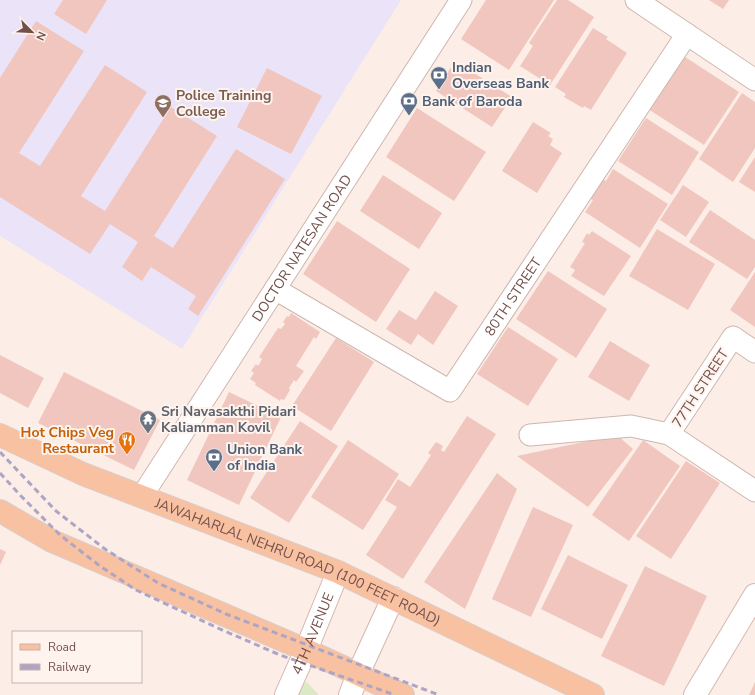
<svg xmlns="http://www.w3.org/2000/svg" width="755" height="695" font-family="'Nunito Sans',sans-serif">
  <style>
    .education { fill: #ebe3f8 }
    .green { fill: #dde9c5 }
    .building { fill: #f0c6bf }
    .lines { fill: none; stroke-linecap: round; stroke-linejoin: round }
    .street-casing { stroke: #cfb6b0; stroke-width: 23 }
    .secondary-casing { stroke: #d5b6af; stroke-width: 24 }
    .primary-casing { stroke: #d8cecd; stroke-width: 24 }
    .street { stroke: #fff; stroke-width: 21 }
    .secondary { stroke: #fff; stroke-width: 22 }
    .primary { stroke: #f8c1a1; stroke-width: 22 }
    .rail { stroke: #aea5c5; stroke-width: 3; stroke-dasharray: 6 4; stroke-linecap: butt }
    .labels { text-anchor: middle; stroke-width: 4; stroke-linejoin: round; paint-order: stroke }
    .service-label { font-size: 14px; font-weight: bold; fill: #4e5e75; stroke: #fef3ed; text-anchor: start }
    .education-label { font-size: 14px; font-weight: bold; fill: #785e54; stroke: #fef3ed; text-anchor: start }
    .street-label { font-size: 14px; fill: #74504c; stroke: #fef3ed }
    .worship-label { font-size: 14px; font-weight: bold; fill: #5b616d; stroke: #fef3ed; text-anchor: start }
    .food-label { font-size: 14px; font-weight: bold; fill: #c56008; stroke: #fef3ed; text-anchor: end }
  </style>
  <rect width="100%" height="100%" fill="#fceee6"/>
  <path class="education" d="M 0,0 L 401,0 L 182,349 L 0,236 Z"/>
  <path class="green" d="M 307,682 L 318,694 L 318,695 L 291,695 L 294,689 Z"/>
  <path class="building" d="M 63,0 L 107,0 L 86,34 L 54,14 Z
    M 486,0 L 554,0 L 509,70 L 461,39 Z
    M 557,0 L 568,0 L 594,17 L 550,85 L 520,66 L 533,46 L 529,43 Z
    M 709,0 L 729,0 L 723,9 Z
    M 36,21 L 84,51 L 19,153 L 40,166 L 105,65 L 147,92 L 81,196 L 105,211 L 171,107 L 217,136 L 154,236 L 173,248 L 236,149 L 285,179 L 198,316 L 188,309 L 196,296 L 151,267 L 142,281 L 122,267 L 138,242 L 110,224 L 90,254 L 0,197 L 0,78 Z
    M 593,28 L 608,37 L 606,39 L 627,53 L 591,110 L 584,106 L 583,108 L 564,97 L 566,94 L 555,87 Z
    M 682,55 L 739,92 L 704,145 L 648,109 Z
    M 455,61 L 512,97 L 492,127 L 436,91 L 438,88 L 435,86 L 439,79 L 442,81 Z
    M 267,68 L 322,96 L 291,154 L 237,127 Z
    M 742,93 L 755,102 L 755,148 L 733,182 L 699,159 Z
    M 417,108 L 486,152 L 454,201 L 386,157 Z
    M 646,118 L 699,152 L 672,195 L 618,161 Z
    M 533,122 L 551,133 L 548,136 L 553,139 L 550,145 L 562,153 L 537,193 L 502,171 Z
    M 755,157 L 755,192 L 739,182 Z
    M 613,169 L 668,204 L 640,248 L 585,212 L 593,200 L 588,197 L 600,177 L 606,181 Z
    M 383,175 L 442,213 L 419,249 L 360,211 Z
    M 683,185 L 709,202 L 686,237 L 660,220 Z
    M 710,210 L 755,240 L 755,267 L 747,279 L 689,242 Z
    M 337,221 L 410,269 L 376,322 L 303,274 Z
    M 657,229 L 715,264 L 688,310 L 629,276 Z
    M 592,231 L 631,256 L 604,296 L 571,276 L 575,270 L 570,267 L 585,243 L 582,242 L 587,233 L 589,235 Z
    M 548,271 L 607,309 L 576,358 L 516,319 Z
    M 755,272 L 755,327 L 730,310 Z
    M 435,291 L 458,306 L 433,345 L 418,334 L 411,345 L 386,329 L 399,310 L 416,320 Z
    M 291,313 L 320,332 L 316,339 L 314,337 L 296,366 L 304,371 L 296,382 L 294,380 L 289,388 L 290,390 L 284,400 L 281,399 L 280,401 L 255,385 L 256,383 L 250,379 L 254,373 L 251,371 L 256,364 L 258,366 L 262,359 L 259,357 L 278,328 L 281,329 L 285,324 L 283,322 L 287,316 L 289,317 Z
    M 508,327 L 558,359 L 528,406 L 477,374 Z
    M 336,338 L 374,362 L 331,431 L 292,406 Z
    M 610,341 L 650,365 L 629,401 L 588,377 Z
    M 0,355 L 44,378 L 28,408 L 0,393 Z
    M 64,372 L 160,420 L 134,470 L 38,423 Z
    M 229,392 L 281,417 L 239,505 L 187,480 Z
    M 467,416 L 496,434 L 403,579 L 366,555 L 397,507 L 385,500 L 398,479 L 410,487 L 431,455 L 428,453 L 436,442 L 443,446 L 441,450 L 444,452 Z
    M 300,421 L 338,446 L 289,523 L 250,498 Z
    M 617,435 L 633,449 L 588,507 L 517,456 Z
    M 348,440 L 399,474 L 363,530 L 311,497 Z
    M 643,440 L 680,466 L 629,541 L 592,515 Z
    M 686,461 L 720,483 L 671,559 L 636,536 Z
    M 497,473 L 517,489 L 465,609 L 424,582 Z
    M 533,507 L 573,525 L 531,617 L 492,599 Z
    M 0,549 L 6,552 L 0,565 Z
    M 568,555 L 628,585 L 602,639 L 541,609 Z
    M 645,566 L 707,596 L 664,686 L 601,656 Z
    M 755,682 L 755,695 L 749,695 Z"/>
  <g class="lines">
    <g class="street-casing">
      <g id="street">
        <path d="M 636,0 L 755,80"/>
        <path id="s1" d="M 275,289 L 450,391 L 687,34"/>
        <path d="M 755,352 L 733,337 L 669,434 L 755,491"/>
        <path d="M 530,435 L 631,426 L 669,434"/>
        <path id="s2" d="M 142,496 L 461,0"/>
      </g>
    </g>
    <g class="secondary-casing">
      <g id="secondary">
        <path id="s3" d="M 286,695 L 306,650 L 338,572"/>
        <path d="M 350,695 L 358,674 L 393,598"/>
        <path d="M 695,695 L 755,595"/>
      </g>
    </g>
    <g class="primary-casing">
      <g id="primary">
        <path id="s4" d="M 0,435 L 83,474 L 338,572 L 593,695"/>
        <path d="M 0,511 L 52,541 L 306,650 L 403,695"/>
      </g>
    </g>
    <use href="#street" class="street"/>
    <use href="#secondary" class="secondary"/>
    <use href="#primary" class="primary"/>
    <path class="rail" d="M 0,452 L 56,511 L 105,549 L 158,583 L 226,614 L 439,695
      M 0,473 L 20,495 L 60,535 L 100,566 L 136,590 L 220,629 L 280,655 L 395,695"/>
  </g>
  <defs>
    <g id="bank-pin" transform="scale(0.9)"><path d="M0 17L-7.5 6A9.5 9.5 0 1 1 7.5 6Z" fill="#5c6f8a" stroke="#fef3ed"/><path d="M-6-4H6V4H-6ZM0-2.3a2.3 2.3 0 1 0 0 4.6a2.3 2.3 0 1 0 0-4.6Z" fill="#fff"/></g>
    <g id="university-pin" transform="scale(0.9)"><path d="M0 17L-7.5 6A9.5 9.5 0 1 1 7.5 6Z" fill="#8d6e63" stroke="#fef3ed"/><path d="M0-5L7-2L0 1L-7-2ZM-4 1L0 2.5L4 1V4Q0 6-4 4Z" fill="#fff"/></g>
    <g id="temple-pin" transform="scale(0.9)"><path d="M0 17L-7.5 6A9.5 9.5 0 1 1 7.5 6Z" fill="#6b7280" stroke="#fef3ed"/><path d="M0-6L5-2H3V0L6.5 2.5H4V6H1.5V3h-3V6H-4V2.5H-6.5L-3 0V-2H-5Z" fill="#fff"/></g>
    <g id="restaurant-pin" transform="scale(0.9)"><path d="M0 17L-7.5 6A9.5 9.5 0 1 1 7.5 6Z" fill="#e8710a" stroke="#fef3ed"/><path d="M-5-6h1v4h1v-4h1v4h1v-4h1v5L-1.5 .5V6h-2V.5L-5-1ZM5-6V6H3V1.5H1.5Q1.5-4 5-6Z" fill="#fff"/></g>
  </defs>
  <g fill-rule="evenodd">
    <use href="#bank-pin" x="439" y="75"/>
    <use href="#bank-pin" x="409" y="101"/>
    <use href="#university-pin" x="163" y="103"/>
    <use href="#temple-pin" x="148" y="419"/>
    <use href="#restaurant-pin" x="127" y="440"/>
    <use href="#bank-pin" x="214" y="457"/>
  </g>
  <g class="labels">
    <g class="service-label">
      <text x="452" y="72">Indian<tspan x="452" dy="16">Overseas Bank</tspan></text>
      <text x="422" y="106">Bank of Baroda</text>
      <text x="227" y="454">Union Bank<tspan x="227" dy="16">of India</tspan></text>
    </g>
    <g class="education-label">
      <text x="176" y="100">Police Training<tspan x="176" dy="16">College</tspan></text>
    </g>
    <g class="street-label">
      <text dy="5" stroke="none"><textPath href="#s2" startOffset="295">DOCTOR NATESAN ROAD</textPath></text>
      <text dy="5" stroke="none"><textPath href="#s1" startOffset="316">80TH STREET</textPath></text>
      <text transform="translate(700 388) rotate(-57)" y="5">77TH STREET</text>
      <text dy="5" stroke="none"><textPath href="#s4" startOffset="324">JAWAHARLAL NEHRU ROAD (100 FEET ROAD)</textPath></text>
      <text dy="5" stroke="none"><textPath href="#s3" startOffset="67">4TH AVENUE</textPath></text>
    </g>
    <g class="worship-label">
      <text x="161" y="416">Sri Navasakthi Pidari<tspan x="161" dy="16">Kaliamman Kovil</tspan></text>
    </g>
    <g class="food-label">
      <text x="114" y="437">Hot Chips Veg<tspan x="114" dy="16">Restaurant</tspan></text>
    </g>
  </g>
  <rect x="12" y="631" width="130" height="52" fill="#fef3ed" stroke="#c7b2ad"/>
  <rect x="20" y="644" width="20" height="6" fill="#f8c1a1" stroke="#c7b2ad"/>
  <text x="48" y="651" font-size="12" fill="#74504c">Road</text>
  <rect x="20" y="664" width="20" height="6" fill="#aea5c5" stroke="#c7b2ad"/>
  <text x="48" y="671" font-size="12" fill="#74504c">Railway</text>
  <g transform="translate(32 32) rotate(114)" stroke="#fef3ed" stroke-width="3" paint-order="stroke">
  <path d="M0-3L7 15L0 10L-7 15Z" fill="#74504c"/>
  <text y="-6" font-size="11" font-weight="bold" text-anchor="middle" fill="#74504c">N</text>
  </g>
</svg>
